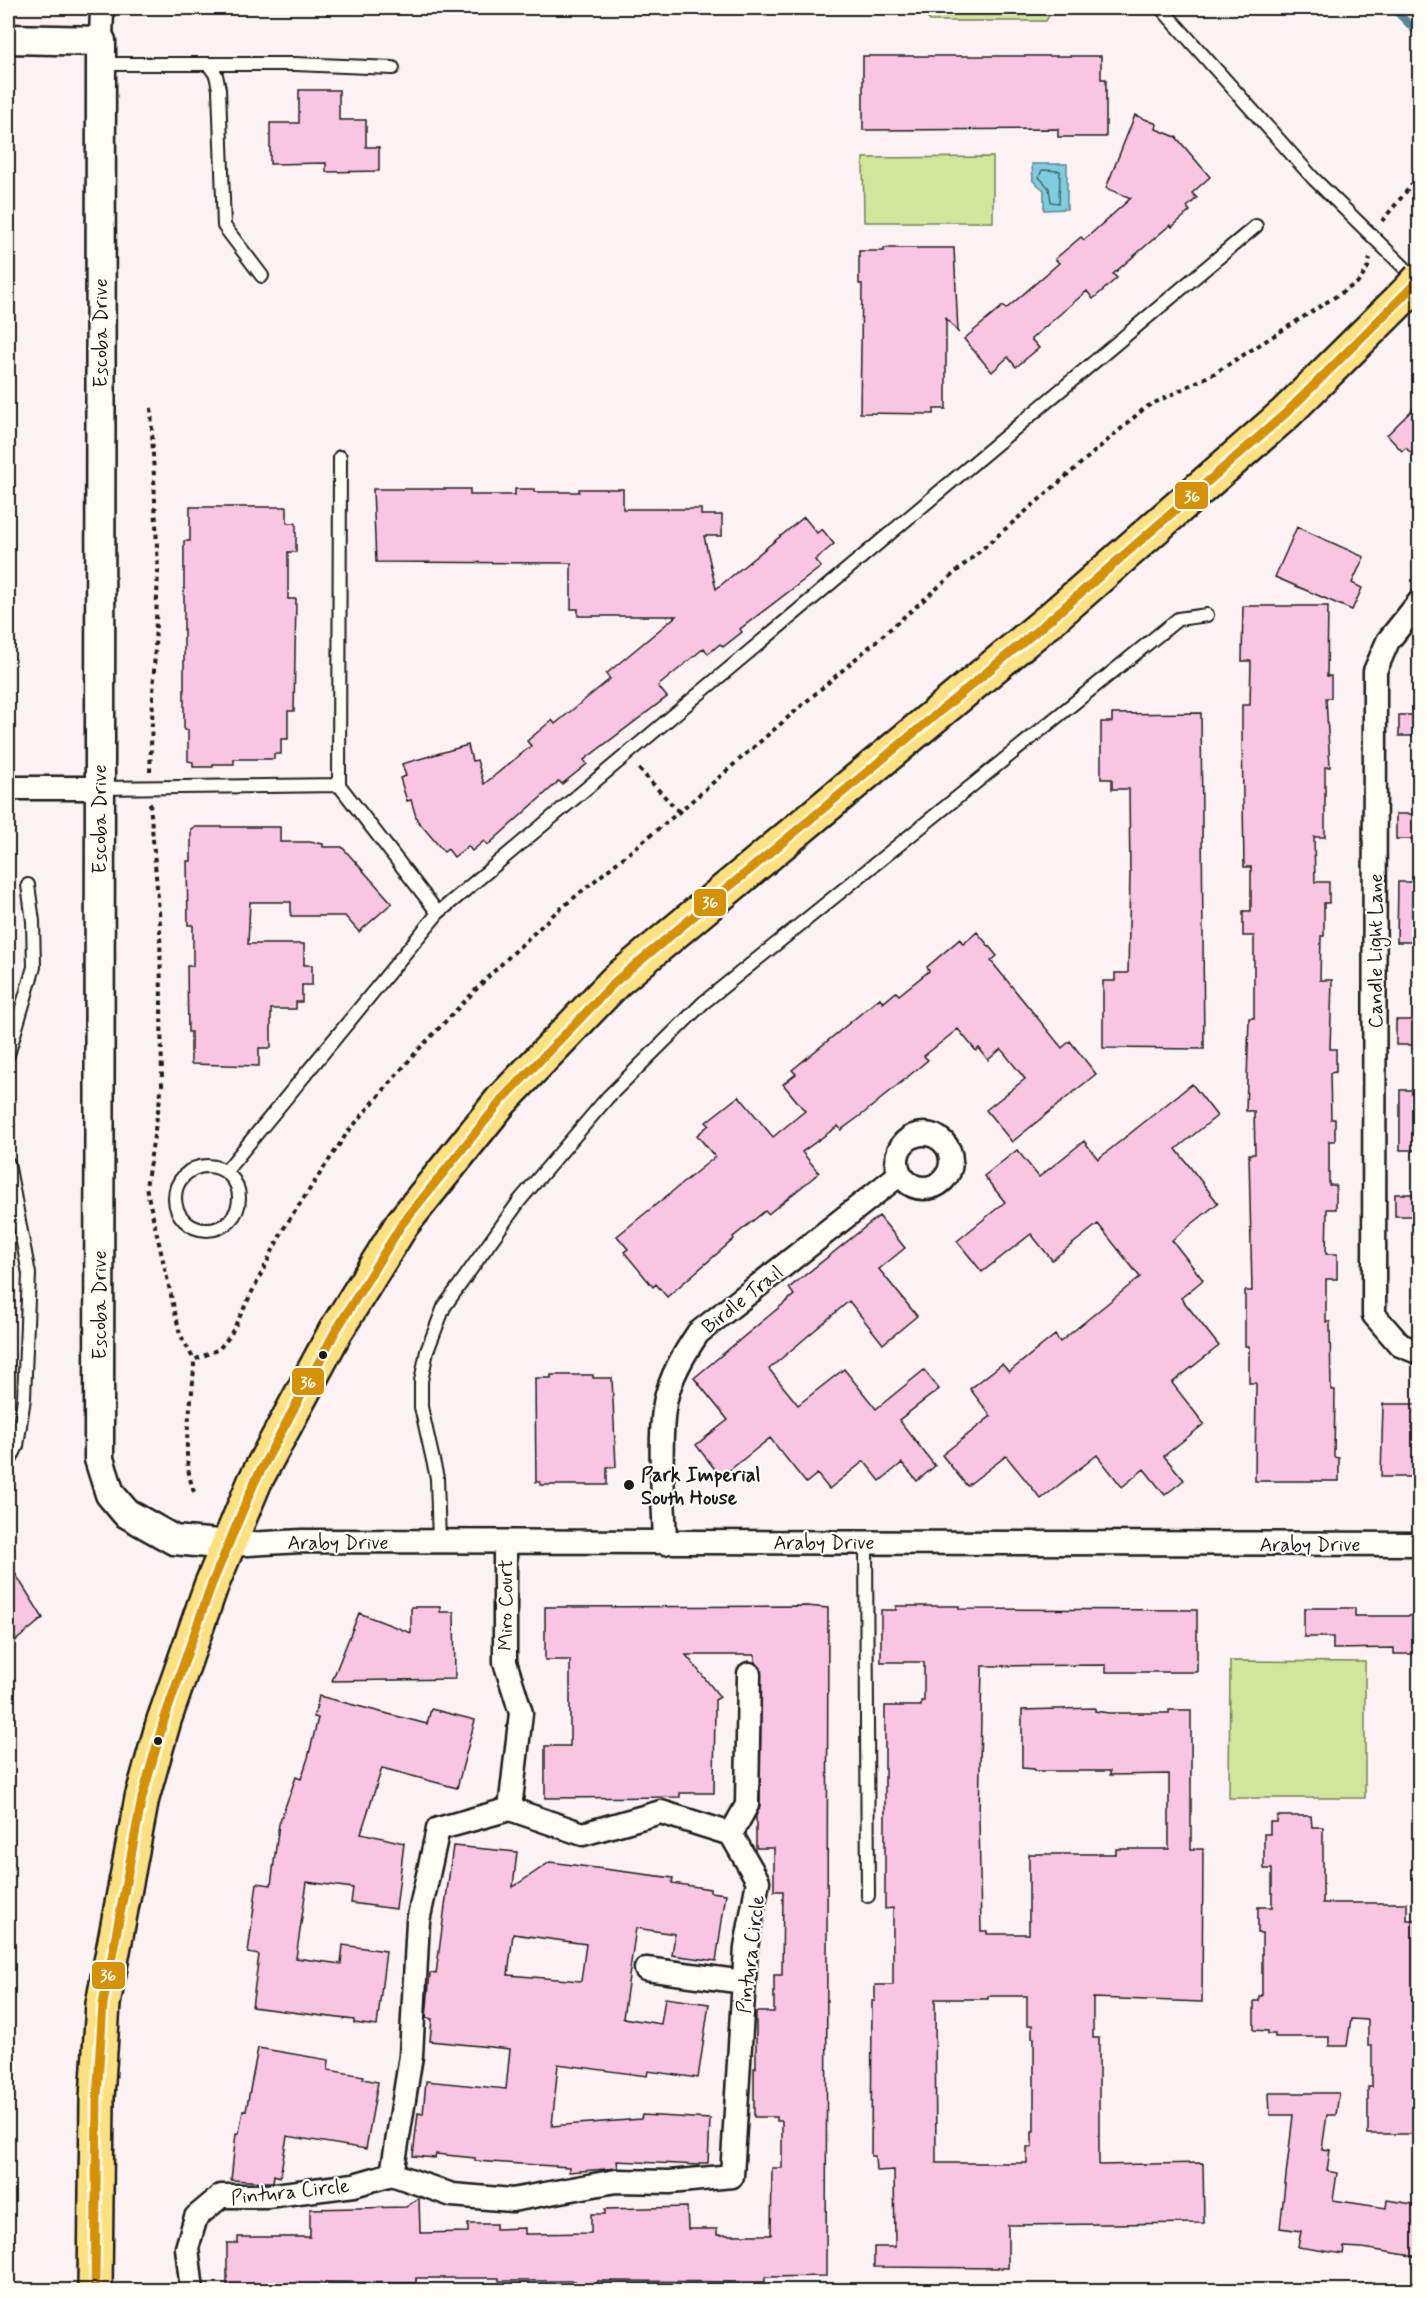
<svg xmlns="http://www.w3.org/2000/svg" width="1427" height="2298" font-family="Mynerve,sans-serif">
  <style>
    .green { fill: #d0e69b; stroke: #76815c; stroke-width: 1.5 }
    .water { fill: #80cddf; stroke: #588691; stroke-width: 1.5 }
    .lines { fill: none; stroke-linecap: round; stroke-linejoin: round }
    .shore { stroke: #44636a; stroke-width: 1.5 }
    .stream { stroke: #588691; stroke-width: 8 }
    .building { fill: #f9c5e2; stroke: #1c1c1c; stroke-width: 1.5; fill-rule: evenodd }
    .service-casing { stroke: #1c1c1c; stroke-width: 16 }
    .minor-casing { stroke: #1c1c1c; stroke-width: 27 }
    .tertiary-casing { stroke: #1c1c1c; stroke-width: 33 }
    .primary-casing { stroke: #1c1c1c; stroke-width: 38 }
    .path { stroke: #1c1c1c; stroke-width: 4; stroke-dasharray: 4.5 4.5; stroke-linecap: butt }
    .service { stroke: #fdfcf7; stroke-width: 12 }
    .minor { stroke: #fdfcf7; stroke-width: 22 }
    .tertiary { stroke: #fdfcf7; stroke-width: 28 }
    .primary { stroke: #fde080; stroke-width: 33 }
    .primary-bridge-casing { stroke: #1c1c1c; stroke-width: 38; stroke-linecap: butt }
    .primary-bridge { stroke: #fde080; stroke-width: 33 }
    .bus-1-casing { stroke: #fdfcf7; stroke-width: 14 }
    .bus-1 { stroke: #d69104; stroke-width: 9 }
    .bus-dot { fill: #1c1c1c; stroke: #fdfcf7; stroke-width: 2 }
    .labels { text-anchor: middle; stroke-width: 4.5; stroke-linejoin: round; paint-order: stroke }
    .street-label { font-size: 20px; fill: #1c1c1c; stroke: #fdfcf7 }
    .poi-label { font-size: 20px; font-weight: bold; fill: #1c1c1c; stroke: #fdfcf7; text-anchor: start }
    .line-badge { stroke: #fdfcf7; stroke-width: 2 }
    .badge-label { font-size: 16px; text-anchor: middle; font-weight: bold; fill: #fff }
  </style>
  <rect width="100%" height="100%" fill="#fcf1f3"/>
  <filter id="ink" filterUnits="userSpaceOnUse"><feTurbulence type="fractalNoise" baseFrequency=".0167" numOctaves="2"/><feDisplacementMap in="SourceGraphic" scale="12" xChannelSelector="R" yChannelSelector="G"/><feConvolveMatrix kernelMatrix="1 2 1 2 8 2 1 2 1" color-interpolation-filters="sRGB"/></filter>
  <g filter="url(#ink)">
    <path class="green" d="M 919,8 L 1053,8 L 1046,21 L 930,21 Z
      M 993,157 L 993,222 L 864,222 L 863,158 Z
      M 1230,1661 L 1365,1662 L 1365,1798 L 1229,1798 Z"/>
    <path class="water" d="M 1032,164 L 1067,164 L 1067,209 L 1044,210 L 1044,190 L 1033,181 Z"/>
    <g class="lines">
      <path class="shore" d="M 1042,170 L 1060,171 L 1059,203 L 1051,202 L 1049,188 L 1039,177 Z"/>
      <path class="stream" d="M 1393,8 L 1420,35"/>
    </g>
    <path class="building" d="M 863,56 L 1101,56 L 1101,79 L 1106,79 L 1106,137 L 1058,137 L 1058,129 L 863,130 Z
      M 299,90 L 339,90 L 339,120 L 366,120 L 366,147 L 379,147 L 379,171 L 326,172 L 326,163 L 270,164 L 270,123 L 299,123 Z
      M 1135,115 L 1157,124 L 1156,129 L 1176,137 L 1210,177 L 1192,193 L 1197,198 L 1187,207 L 1190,211 L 1172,227 L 1170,225 L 1113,274 L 1117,278 L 1093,299 L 1087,291 L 1031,339 L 1039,348 L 1016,367 L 1008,357 L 992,372 L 964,339 L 1003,306 L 1006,309 L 1059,263 L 1055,259 L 1081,237 L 1084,240 L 1131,198 L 1106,188 Z
      M 884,248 L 954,248 L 958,332 L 946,318 L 946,409 L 934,409 L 934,414 L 860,413 L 862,284 L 859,284 L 859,251 L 884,251 Z
      M 1419,403 L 1419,461 L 1406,448 L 1402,451 L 1387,435 Z
      M 373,489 L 470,489 L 470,495 L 515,495 L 515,489 L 534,489 L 534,492 L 579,492 L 579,489 L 623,489 L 623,509 L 701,509 L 701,515 L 722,515 L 722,536 L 704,536 L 716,589 L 804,517 L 817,533 L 822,529 L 834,544 L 815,560 L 821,567 L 740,629 L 742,632 L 723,647 L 720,644 L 708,654 L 704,648 L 658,686 L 667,697 L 584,760 L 587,764 L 562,784 L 559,781 L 488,845 L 484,841 L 472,851 L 468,846 L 454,857 L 448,849 L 444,852 L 417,820 L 411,800 L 407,801 L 400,778 L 406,776 L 402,764 L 468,745 L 472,761 L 477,760 L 484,784 L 531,746 L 527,741 L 552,720 L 555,724 L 610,679 L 606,674 L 676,616 L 578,616 L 578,609 L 571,609 L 571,563 L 376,562 Z
      M 190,507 L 287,507 L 287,523 L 296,523 L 296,552 L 288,552 L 288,599 L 296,599 L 294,711 L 288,711 L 288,739 L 281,739 L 281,754 L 274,754 L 274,759 L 234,759 L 234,764 L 213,764 L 213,767 L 193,767 L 193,762 L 188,761 L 188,730 L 184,730 L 184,541 L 190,541 Z
      M 1297,527 L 1364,557 L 1352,583 L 1362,588 L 1352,610 L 1275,577 Z
      M 1243,606 L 1328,606 L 1327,676 L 1331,676 L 1331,698 L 1326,698 L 1330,767 L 1325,767 L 1325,837 L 1314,837 L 1315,882 L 1329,882 L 1329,903 L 1324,903 L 1324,936 L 1321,936 L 1320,980 L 1332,980 L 1330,1049 L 1336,1049 L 1336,1072 L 1330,1073 L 1331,1119 L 1335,1119 L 1335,1141 L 1329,1141 L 1329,1185 L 1336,1185 L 1336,1209 L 1327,1209 L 1326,1254 L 1337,1254 L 1337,1279 L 1326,1279 L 1326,1322 L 1330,1322 L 1331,1390 L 1335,1390 L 1334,1457 L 1339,1458 L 1339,1481 L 1255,1481 L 1256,1383 L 1249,1383 L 1249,1346 L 1245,1346 L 1245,1291 L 1252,1291 L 1249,1154 L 1255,1154 L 1254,1111 L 1246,1111 L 1249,1018 L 1254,1018 L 1254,936 L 1243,936 L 1243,911 L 1251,911 L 1251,867 L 1244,867 L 1242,730 L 1242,705 L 1250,705 L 1251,661 L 1242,661 Z
      M 1201,713 L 1204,1049 L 1103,1048 L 1103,981 L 1115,981 L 1115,973 L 1128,973 L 1130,874 L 1129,789 L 1112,789 L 1112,779 L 1101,779 L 1101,722 L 1112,722 L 1112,714 Z
      M 1399,715 L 1419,715 L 1419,736 L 1399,736 Z
      M 1396,814 L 1419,814 L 1419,839 L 1396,839 Z
      M 194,827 L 280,827 L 280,842 L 309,842 L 323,844 L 323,847 L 342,847 L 392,903 L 359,932 L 345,916 L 291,916 L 291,902 L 250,902 L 248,944 L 304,944 L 304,965 L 312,965 L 312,985 L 302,985 L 302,1002 L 296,1002 L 296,1009 L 271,1009 L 271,1048 L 259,1048 L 259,1066 L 191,1064 L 191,1032 L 188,1032 L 187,966 L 193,966 L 193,925 L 188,925 L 187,861 L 191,861 L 191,829 Z
      M 1398,882 L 1419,882 L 1419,942 L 1397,942 Z
      M 977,932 L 997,956 L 991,961 L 1062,1048 L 1070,1041 L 1096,1074 L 1012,1142 L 986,1110 L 1025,1079 L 1001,1049 L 988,1060 L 979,1048 L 976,1051 L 958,1029 L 924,1056 L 928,1060 L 864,1113 L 841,1130 L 838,1126 L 802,1152 L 819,1173 L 768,1214 L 765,1211 L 733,1237 L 734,1239 L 667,1297 L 656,1284 L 653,1287 L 624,1252 L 628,1249 L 617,1236 L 715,1157 L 697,1135 L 709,1125 L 706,1122 L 739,1096 L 773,1137 L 805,1111 L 783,1084 L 796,1074 L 792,1070 L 880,998 L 883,1003 L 896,992 L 899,995 L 929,971 L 927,967 L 960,939 L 963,944 Z
      M 1396,1020 L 1419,1020 L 1419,1045 L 1396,1045 Z
      M 1192,1084 L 1217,1116 L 1176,1149 L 1218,1203 L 1172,1240 L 1203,1280 L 1181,1298 L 1219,1346 L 1172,1383 L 1204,1424 L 1164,1456 L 1184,1480 L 1165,1495 L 1144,1469 L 1122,1487 L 1097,1455 L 1041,1499 L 1006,1456 L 967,1486 L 942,1455 L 991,1416 L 970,1389 L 1002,1364 L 1009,1372 L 1055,1335 L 1060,1342 L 1140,1277 L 1098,1224 L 1052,1260 L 1031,1234 L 982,1272 L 957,1241 L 1005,1202 L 984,1176 L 1017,1150 L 1039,1177 L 1084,1141 L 1098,1159 Z
      M 1400,1090 L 1419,1090 L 1419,1150 L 1400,1150 Z
      M 1395,1194 L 1419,1194 L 1419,1216 L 1395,1216 Z
      M 879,1216 L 905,1248 L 879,1269 L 917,1316 L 883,1344 L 849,1301 L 769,1369 L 798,1405 L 844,1369 L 876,1409 L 924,1370 L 939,1389 L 899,1420 L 935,1466 L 917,1481 L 902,1463 L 880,1481 L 864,1461 L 829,1489 L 817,1474 L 806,1483 L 770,1438 L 721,1477 L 696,1445 L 728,1420 L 694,1378 L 794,1295 L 789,1288 Z
      M 551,1375 L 593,1375 L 593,1378 L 612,1378 L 616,1467 L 607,1467 L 607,1485 L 540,1485 L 540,1482 L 536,1482 L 535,1378 L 551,1378 Z
      M 1383,1404 L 1419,1404 L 1419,1477 L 1381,1477 Z
      M 8,1562 L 43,1618 L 8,1647 Z
      M 807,1606 L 828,1608 L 826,2276 L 765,2277 L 765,2282 L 597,2281 L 597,2285 L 575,2285 L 575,2281 L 499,2281 L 499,2278 L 416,2278 L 416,2283 L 325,2282 L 325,2285 L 272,2287 L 227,2285 L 227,2243 L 238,2243 L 238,2237 L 310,2237 L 310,2209 L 406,2207 L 419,2198 L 420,2233 L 468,2232 L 468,2224 L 496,2224 L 496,2229 L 525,2228 L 525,2234 L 529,2234 L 591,2233 L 591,2214 L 605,2214 L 605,2209 L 687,2207 L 688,2229 L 717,2229 L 717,2235 L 771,2235 L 772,2168 L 782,2168 L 782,2121 L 777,2121 L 777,2117 L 754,2117 L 754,2068 L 756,2068 L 756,2012 L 774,2012 L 774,1975 L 782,1975 L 783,1891 L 774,1891 L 774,1848 L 756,1848 L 756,1816 L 760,1805 L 761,1668 L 755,1662 L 755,1655 L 686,1655 L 720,1697 L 715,1700 L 714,1793 L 680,1793 L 680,1797 L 545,1798 L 545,1746 L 570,1746 L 570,1660 L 545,1660 L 545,1607 Z
      M 896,1606 L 959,1606 L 959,1609 L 1197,1610 L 1197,1672 L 1106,1672 L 1106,1665 L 982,1666 L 979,1818 L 981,1931 L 987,1931 L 987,1934 L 1029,1934 L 1029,1854 L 1116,1854 L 1116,1849 L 1169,1849 L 1169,1774 L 1110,1775 L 1110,1771 L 1034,1771 L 1034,1769 L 1022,1768 L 1022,1710 L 1095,1708 L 1095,1711 L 1109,1713 L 1169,1713 L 1169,1710 L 1191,1710 L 1191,1849 L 1203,1849 L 1202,2002 L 1093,1998 L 1093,2038 L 1099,2038 L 1099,2165 L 1203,2163 L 1204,2223 L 1008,2225 L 1008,2268 L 874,2267 L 874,2247 L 895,2247 L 894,2170 L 876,2171 L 875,2156 L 871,2156 L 872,2001 L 875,2001 L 875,1985 L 893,1985 L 893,1908 L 885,1909 L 885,1706 L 921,1706 L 921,1701 L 924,1701 L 924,1662 L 881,1662 L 881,1610 L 896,1610 ZM 988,1996 L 1027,1996 L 1027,2025 L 1032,2025 L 1032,2038 L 1034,2038 L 1034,2131 L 1032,2131 L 1032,2147 L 1027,2147 L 1027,2163 L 936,2163 L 935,1999 L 988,1999 Z
      M 411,1607 L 440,1607 L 440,1612 L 454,1612 L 455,1679 L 332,1681 L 359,1613 L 411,1633 Z
      M 1304,1608 L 1355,1608 L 1355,1616 L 1419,1616 L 1419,1654 L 1394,1654 L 1394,1648 L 1333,1649 L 1333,1637 L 1304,1637 Z
      M 319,1696 L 427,1724 L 431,1709 L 475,1720 L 457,1788 L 382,1768 L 361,1833 L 404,1843 L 396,1909 L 351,1903 L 353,1888 L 307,1882 L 296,1958 L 341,1964 L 343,1945 L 386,1951 L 377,2026 L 354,2023 L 354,2020 L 252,2007 L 259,1955 L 248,1953 L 257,1883 L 271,1885 L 279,1824 L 296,1777 L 301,1779 L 308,1758 L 318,1718 L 314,1717 Z
      M 1277,1816 L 1311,1816 L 1312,1827 L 1323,1827 L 1323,1903 L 1407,1903 L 1407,1920 L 1419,1920 L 1419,2134 L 1368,2134 L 1368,2087 L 1372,2087 L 1372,2046 L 1368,2046 L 1368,2020 L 1351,2019 L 1347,2046 L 1329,2046 L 1329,2037 L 1275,2037 L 1275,2034 L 1268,2034 L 1268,2031 L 1254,2030 L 1254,2001 L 1259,2001 L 1259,1996 L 1262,1996 L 1262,1933 L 1258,1933 L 1258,1907 L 1272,1907 L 1272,1869 L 1264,1869 L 1264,1834 L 1270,1834 L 1270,1822 L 1277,1822 Z
      M 453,1846 L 517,1852 L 513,1887 L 550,1862 L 673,1878 L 672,1883 L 710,1889 L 710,1892 L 726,1894 L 716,1961 L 672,1955 L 675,1934 L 636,1928 L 623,2018 L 661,2024 L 665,1998 L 709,2004 L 698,2078 L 648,2071 L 647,2076 L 558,2064 L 552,2126 L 641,2119 L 642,2115 L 710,2119 L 708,2163 L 699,2163 L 699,2165 L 617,2161 L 618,2168 L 569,2172 L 569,2167 L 475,2161 L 475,2158 L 436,2154 L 435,2158 L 413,2156 L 418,2113 L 423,2114 L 426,2081 L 506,2089 L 510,2049 L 430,2041 L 432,2019 L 426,2018 L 430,1973 L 436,1974 ZM 513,1934 L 586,1944 L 581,1981 L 508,1975 Z
      M 258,2048 L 329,2060 L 328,2070 L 364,2076 L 363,2079 L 378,2082 L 366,2149 L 287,2136 L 280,2177 L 274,2175 L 273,2182 L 266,2182 L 231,2180 L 236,2133 L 239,2133 L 243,2110 L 246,2111 Z
      M 1269,2093 L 1339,2093 L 1336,2115 L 1327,2115 L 1322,2149 L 1330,2150 L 1327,2171 L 1337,2173 L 1333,2200 L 1386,2208 L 1387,2200 L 1419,2205 L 1419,2257 L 1362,2248 L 1344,2247 L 1343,2254 L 1298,2247 L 1301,2231 L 1280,2228 L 1293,2115 L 1270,2115 Z"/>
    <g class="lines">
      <g class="service-casing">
        <path id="service" d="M 1161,8 L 1313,178 L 1417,280
          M 100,64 L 295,64 L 393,68
          M 208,64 L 216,75 L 219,89 L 224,226 L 262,276
          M 339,785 L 340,457
          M 99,788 L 339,785 L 438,913 L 1256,226
          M 8,1055 L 34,967 L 33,921 L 28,885
          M 8,1163 L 29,1274 L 24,1398 L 17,1446 L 8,1465
          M175 1198a32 32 0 1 1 64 0a32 32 0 1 1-64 0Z
          M 226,1171 L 438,913
          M 866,1542 L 868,1896
          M 439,1543 L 437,1478 L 421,1407 L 421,1381 L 427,1351 L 444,1307 L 520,1200 L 608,1097 L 703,1003 L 1178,619 L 1207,615"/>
      </g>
      <g class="minor-casing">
        <path id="minor" d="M 101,41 L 102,8
          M 1420,601 L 1388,641 L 1375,671 L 1374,1315 L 1400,1345 L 1420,1353
          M 8,788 L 99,788
          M897 1161a27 27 0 1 1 54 0a27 27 0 1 1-54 0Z
          M 505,1543 L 505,1662 L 521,1713 L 510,1809
          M 665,1543 C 664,1500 658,1444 665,1403 C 670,1377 684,1354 698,1333 L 900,1174
          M 229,1545 L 302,1541 L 1420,1544
          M 510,1809 L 583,1834 L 661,1812 L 731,1834 L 758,1881 L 746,1947 L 732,2176 L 670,2182 L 616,2181 L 512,2200 L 452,2195 L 392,2174 L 411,2056 L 418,1921 L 438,1829 Z
          M 731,1834 L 747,1805 L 749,1674
          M 646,1969 L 744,1982
          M 192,2290 L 187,2248 L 196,2217 L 221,2196 L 267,2196 L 354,2185 L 392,2174"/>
      </g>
      <g class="tertiary-casing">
        <path id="tertiary" d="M 8,39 L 101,41 L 99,1459 L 110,1494 L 126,1513 L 174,1540 L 229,1545"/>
      </g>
      <g class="primary-casing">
        <path id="primary" d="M 95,2290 L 97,2098 L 103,2004 L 142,1798 L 164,1720 L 211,1586 L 255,1481 L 335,1332 L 402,1224 L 501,1101 L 616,981 L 1052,618 L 1286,413 L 1408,292"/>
      </g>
      <path class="path" d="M 1382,221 L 1420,175
        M 639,769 L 679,812
        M 150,772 L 158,571 L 151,407
        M 150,803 L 160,924 L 162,1085 L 146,1187 L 180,1334 L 194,1360
        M 194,1492 C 178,1448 194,1405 194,1360 L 219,1349 L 230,1336 L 284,1228 L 347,1133 L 418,1050 L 489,976 L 554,914 L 679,812 L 1146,407 L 1215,373 L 1360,281 L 1368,267 L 1370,258"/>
      <use href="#service" class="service"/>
      <use href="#minor" class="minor"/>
      <use href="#tertiary" class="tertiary"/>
      <use href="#primary" class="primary"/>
      <g class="primary-bridge-casing">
        <path id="primary-bridge" d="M 1408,292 L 1420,279"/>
      </g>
      <use href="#primary-bridge" class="primary-bridge"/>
      <g class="bus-1-casing">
        <path id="bus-1" d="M 95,2290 L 97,2098 L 103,2004 L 142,1798 L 164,1720 L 211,1586 L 255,1481 L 335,1332 L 402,1224 L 501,1101 L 616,981 L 1052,618 L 1286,413 L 1420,279"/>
      </g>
      <use href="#bus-1" class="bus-1"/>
    </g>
  </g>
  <g class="bus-dot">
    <circle cx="323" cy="1355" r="5"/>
    <circle cx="629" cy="1485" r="6"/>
    <circle cx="158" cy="1741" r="5"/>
  </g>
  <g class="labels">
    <g class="street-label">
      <text transform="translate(100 333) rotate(-90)" y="7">Escoba Drive</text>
      <text transform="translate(99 819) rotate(-90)" y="7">Escoba Drive</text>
      <text transform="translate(1375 951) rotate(-90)" y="7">Candle Light Lane</text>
      <text transform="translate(742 1299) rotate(-38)" y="7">Birdle Trail</text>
      <text transform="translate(99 1305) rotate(-90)" y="7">Escoba Drive</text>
      <text x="338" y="1549">Araby Drive</text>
      <text x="824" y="1549">Araby Drive</text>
      <text x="1310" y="1551">Araby Drive</text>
      <text transform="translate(505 1605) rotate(-90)" y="7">Miro Court</text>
      <text transform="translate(750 1954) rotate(-83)" y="7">Pintura Circle</text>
      <text transform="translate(290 2191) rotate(-6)" y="7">Pintura Circle</text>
    </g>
    <g class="poi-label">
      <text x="641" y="1481">Park Imperial<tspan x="641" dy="23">South House</tspan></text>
    </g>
  </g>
  <g class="line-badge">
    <rect x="1174" y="481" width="35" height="29" rx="6" fill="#d69104"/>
    <rect x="693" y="888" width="34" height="29" rx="6" fill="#d69104"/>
    <rect x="291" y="1367" width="34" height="29" rx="6" fill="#d69104"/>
    <rect x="91" y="1961" width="35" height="29" rx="6" fill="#d69104"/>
  </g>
  <g class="badge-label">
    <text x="1192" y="502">36</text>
    <text x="710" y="908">36</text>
    <text x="308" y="1388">36</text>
    <text x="108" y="1981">36</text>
  </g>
  <rect width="1427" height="2298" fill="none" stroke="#fdfcf7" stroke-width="30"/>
  <rect x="15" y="15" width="1397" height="2268" fill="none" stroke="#1c1c1c" stroke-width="2" filter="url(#ink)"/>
</svg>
